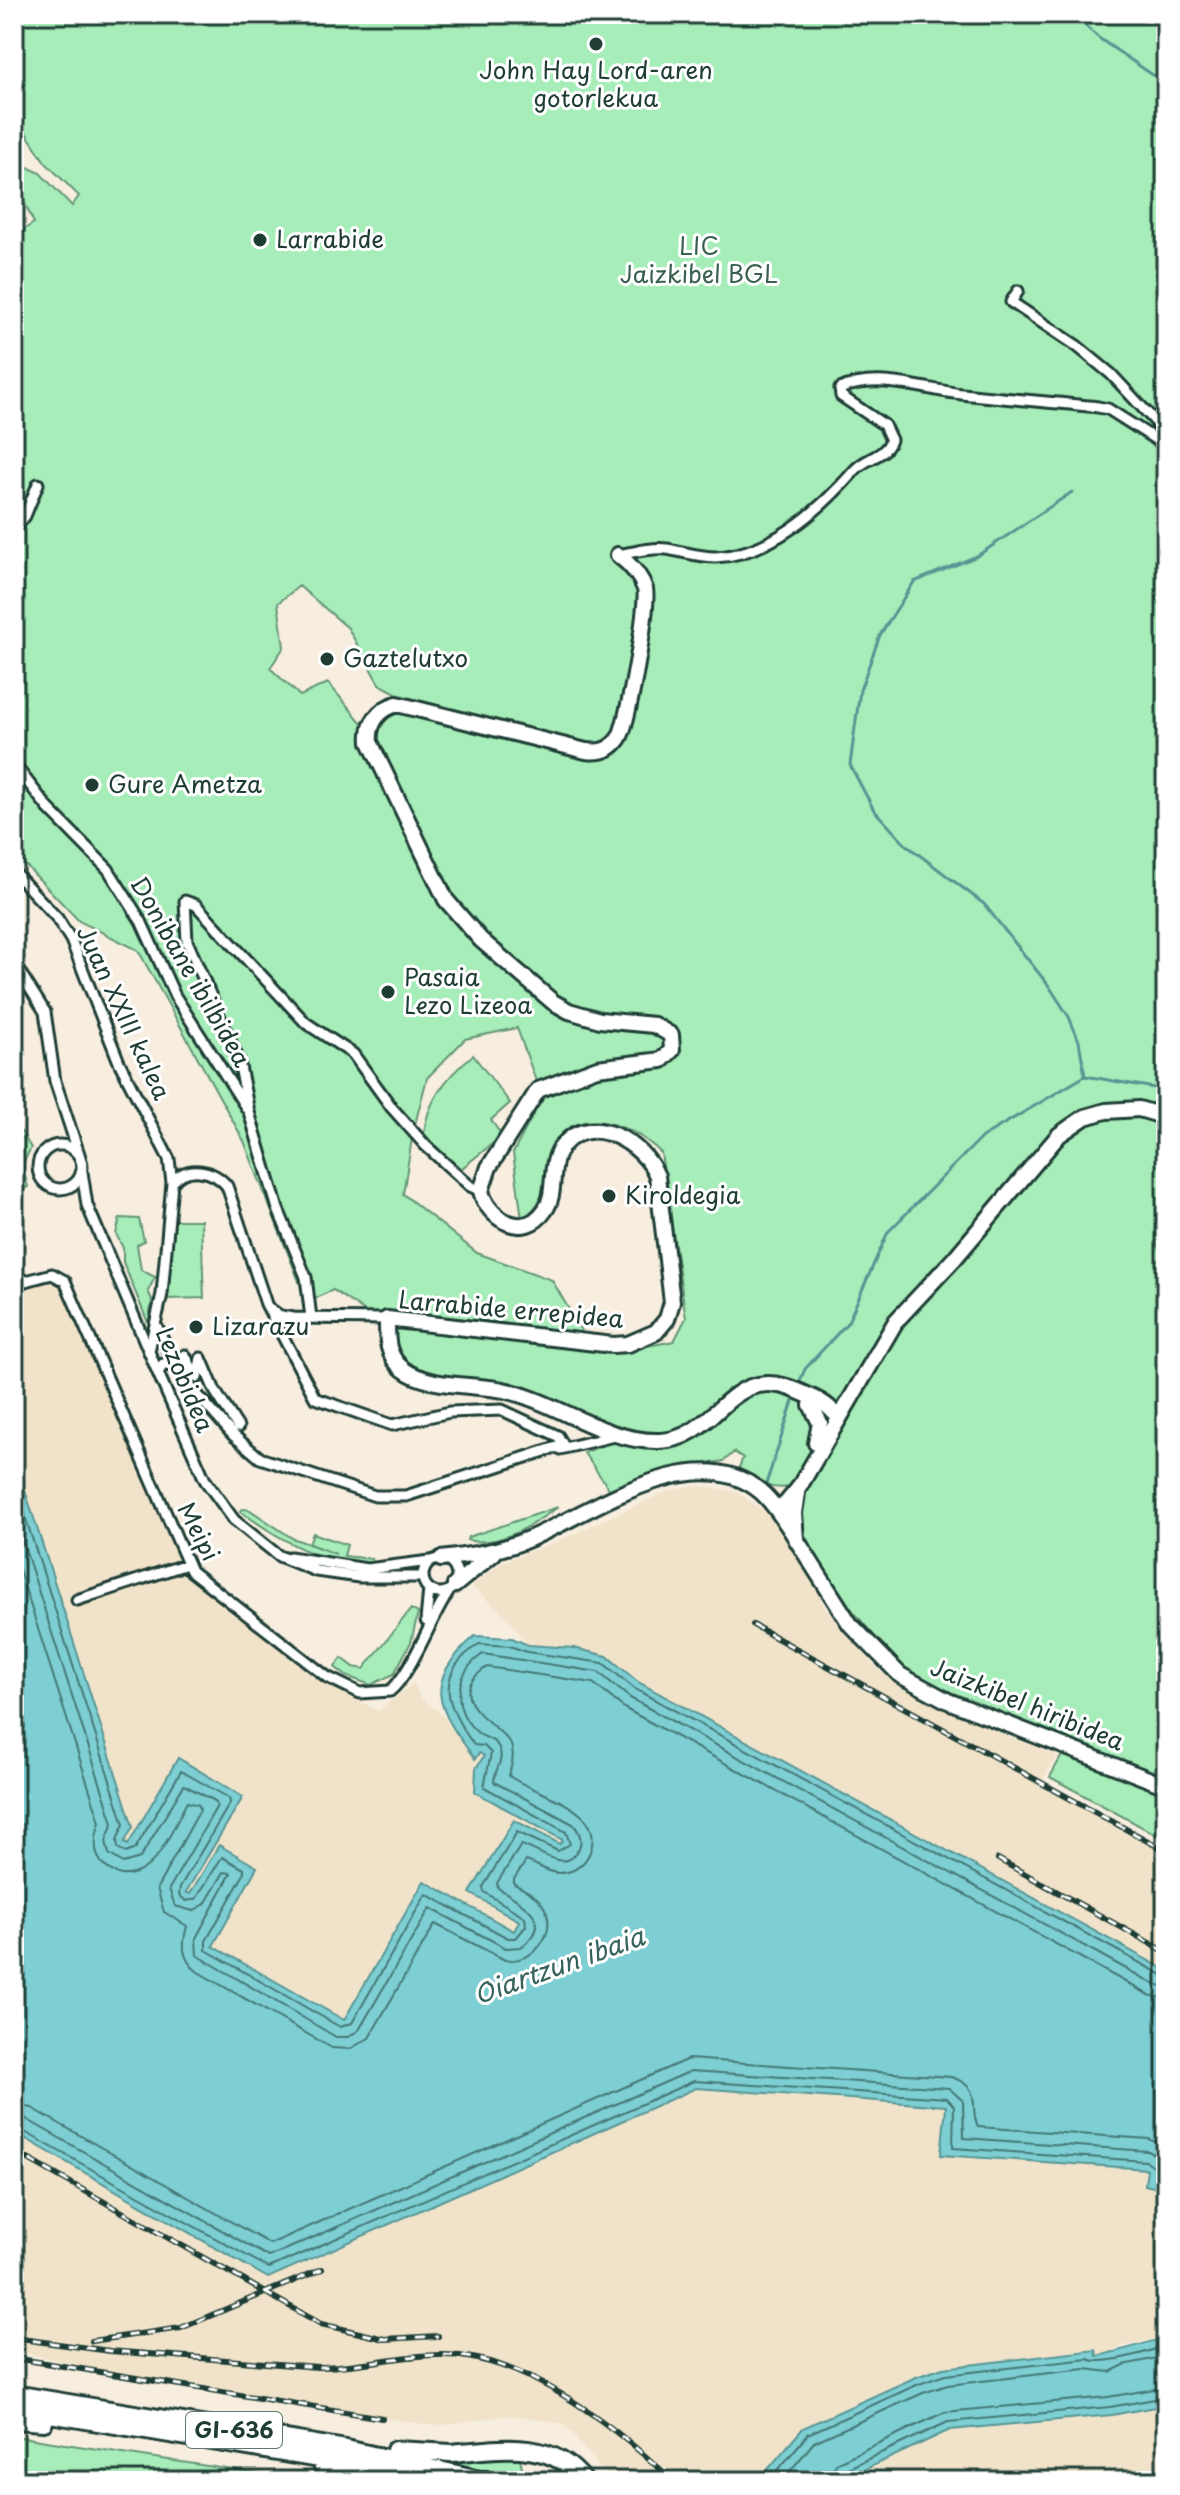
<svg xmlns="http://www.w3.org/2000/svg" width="1180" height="2495" font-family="'Playpen Sans',sans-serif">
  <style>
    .built { fill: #f1e3ca }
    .green { fill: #a7edb9; stroke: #639576; stroke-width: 2; fill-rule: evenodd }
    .water { fill: #7dcfd4; stroke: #579594; stroke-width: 2 }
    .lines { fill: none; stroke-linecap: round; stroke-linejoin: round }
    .shore { stroke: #457774; stroke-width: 2 }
    .stream { stroke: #579594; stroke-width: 3 }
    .street-casing { stroke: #1f3d34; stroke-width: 15 }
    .secondary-casing { stroke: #1f3d34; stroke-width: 20 }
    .primary-casing { stroke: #1f3d34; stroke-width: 22 }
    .street { stroke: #fff; stroke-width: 9 }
    .secondary { stroke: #fff; stroke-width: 14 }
    .primary { stroke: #fff; stroke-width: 16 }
    .rail-casing { stroke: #1f3d34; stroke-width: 6 }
    .rail { stroke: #fff; stroke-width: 3; stroke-dasharray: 9; stroke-linecap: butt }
    .primary-bridge-casing { stroke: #1f3d34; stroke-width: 22; stroke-linecap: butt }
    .primary-bridge { stroke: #fff; stroke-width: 16 }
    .poi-dot { fill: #1f3d34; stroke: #fff; stroke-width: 3 }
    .labels { text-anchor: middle; stroke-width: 6; stroke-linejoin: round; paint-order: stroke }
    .shield { fill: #fff; stroke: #627771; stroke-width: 2 }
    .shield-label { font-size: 22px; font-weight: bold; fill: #1f3d34 }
    .poi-label { font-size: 24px; fill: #1f3d34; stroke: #fff; text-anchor: start }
    .park-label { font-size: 24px; fill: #3a604f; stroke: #fff }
    .street-label { font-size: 24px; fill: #1f3d34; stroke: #fff }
    .water-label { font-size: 26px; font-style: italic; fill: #36625c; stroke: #fff }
  </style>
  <rect width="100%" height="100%" fill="#f7eee0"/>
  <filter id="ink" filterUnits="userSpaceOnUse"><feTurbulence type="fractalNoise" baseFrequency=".0125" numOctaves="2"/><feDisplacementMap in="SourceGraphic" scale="16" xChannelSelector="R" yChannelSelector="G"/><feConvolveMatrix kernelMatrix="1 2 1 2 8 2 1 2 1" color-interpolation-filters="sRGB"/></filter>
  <g filter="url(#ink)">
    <path class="built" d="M 46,1280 L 62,1286 L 186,1575 L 322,1681 L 378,1711 L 414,1683 L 420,1697 L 442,1715 L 474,1758 L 480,1753 L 484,1756 L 475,1793 L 563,1840 L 561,1844 L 514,1820 L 470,1893 L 519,1922 L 514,1932 L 424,1881 L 344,2021 L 212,1946 L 257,1868 L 190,1894 L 186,1892 L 243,1797 L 128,1846 L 123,1843 L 133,1826 L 14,1456 L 14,1289 Z
      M 699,1485 L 737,1492 L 767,1513 L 813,1581 L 824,1606 L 879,1671 L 938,1707 L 1057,1756 L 1041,1783 L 1166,1851 L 1166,1970 L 638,1682 L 607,1656 L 574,1648 L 528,1645 L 511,1621 L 472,1586 L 502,1562 L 553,1543 L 668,1491 Z
      M 696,2088 L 947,2106 L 942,2155 L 1148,2169 L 1166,2190 L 1166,2336 L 1117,2348 L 1108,2354 L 1097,2356 L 1095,2350 L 943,2368 L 916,2377 L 803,2428 L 758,2481 L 611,2481 L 564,2424 L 511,2415 L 437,2426 L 150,2383 L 14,2350 L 14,2132 L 268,2278 Z
      M 1166,2405 L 1166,2481 L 840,2481 L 950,2430 L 1112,2415 Z"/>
    <path class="green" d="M 14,14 L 1166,14 L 1166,591 L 1163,595 L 1166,598 L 1166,1840 L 1050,1777 L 1068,1744 L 917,1677 L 891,1656 L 853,1611 L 807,1541 L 801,1525 L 803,1491 L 844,1410 L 815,1410 L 816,1444 L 789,1487 C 768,1491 755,1480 738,1470 L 743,1458 L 734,1452 L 724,1461 L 684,1467 L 610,1490 L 584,1453 L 621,1437 L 518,1395 L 424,1378 L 394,1360 L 387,1327 L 333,1290 L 307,1302 L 244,1141 L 138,950 L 79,921 L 14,853 L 14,451 L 19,401 L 14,370 L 14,222 L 23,230 L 34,223 L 18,189 L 18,162 L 40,173 L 72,206 L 79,196 L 45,162 L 14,114 ZM 299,586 L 348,628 L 379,684 L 402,696 L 361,722 L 328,683 L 300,696 L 270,668 L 284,647 L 278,603 ZM 517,1028 L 542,1098 L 513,1153 L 522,1219 C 553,1197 537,1183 549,1154 C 571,1100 630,1122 661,1153 L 686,1318 L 674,1341 L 605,1354 L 582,1332 L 552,1280 L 477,1253 L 403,1194 L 413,1132 L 427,1078 L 465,1039 Z
      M 473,1055 L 510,1103 L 491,1120 L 502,1136 L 457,1172 L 424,1133 C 427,1101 448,1075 473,1055 Z
      M 14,1120 L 31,1148 L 22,1165 L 28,1187 L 14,1193 Z
      M 120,1218 L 139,1219 L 144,1241 L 137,1245 L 141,1270 L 155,1277 L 148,1291 L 152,1300 L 148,1323 L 123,1262 L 123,1248 L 116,1234 Z
      M 175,1220 L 201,1220 L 204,1298 L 167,1299 Z
      M 558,1507 C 532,1525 500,1548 467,1540 L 468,1537 Z
      M 243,1509 L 250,1510 L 292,1538 L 336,1554 L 309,1544 L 313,1533 L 347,1545 L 344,1556 L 372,1559 L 373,1564 C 321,1565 282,1541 240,1511 Z
      M 411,1609 L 418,1613 L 411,1642 L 394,1674 L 371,1685 L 346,1676 L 335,1667 L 342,1658 L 354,1667 L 364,1669 Z
      M 14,2436 L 304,2481 L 14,2481 Z
      M 519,2455 L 525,2479 L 436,2459 Z"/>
    <path class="water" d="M 14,1456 L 133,1827 L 124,1843 L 128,1845 L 178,1758 L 243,1797 L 186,1892 L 190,1894 L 219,1845 L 257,1867 L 213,1946 L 344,2020 L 424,1881 L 514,1931 L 519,1921 L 470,1893 L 514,1820 L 560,1844 L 563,1840 L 475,1792 L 476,1768 L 484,1756 L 479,1753 L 475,1759 C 437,1708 421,1684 475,1636 L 512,1638 L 528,1645 L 574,1648 L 607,1656 L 638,1682 L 1166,1970 L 1166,2190 L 1145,2185 L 1147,2169 L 941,2155 L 946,2106 L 696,2088 L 268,2278 L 14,2132 Z
      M 1166,2336 L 1166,2405 L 1112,2415 L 950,2430 L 840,2481 L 758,2481 L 803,2428 L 916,2377 L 943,2368 L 1096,2350 L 1097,2356 C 1107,2354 1157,2341 1166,2336 Z"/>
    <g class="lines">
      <path class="shore" d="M 14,1482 L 124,1824 L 117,1840 L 118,1848 L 126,1853 L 135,1849 L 181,1771 L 229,1798 L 230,1803 L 180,1887 L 179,1895 L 186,1901 L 196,1899 L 222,1857 L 244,1869 L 244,1874 L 206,1941 L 206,1950 L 340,2027 L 352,2023 L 426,1894 L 508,1938 L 516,1938 L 526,1926 L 525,1917 L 484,1892 L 483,1887 L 517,1832 L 558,1851 L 570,1844 L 566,1832 L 484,1787 L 491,1753 L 484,1746 L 474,1745 C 447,1708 432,1675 479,1644 L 510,1646 L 527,1652 L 603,1663 L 635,1689 L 1166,1977
        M 14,1515 L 113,1823 L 106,1841 L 109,1854 L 123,1863 L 140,1858 L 184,1785 L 215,1801 L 217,1806 L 169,1889 L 175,1906 L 193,1911 L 205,1904 L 224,1872 L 231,1873 L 196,1938 L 197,1955 L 336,2037 L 348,2037 L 359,2030 L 430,1908 L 506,1948 L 521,1947 C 559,1921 520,1902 498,1888 L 497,1883 L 521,1845 C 538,1849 567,1876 579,1848 C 583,1839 579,1831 573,1824 L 494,1782 C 494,1769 506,1760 498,1746 C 493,1738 485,1739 478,1733 C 451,1710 454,1673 483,1654 L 598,1672 L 630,1698 L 1154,1984 L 1166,1987
        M 14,1554 L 100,1822 C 92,1845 93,1866 121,1875 C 157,1878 172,1828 187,1802 L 199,1805 L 200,1810 L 157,1888 L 164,1912 L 187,1926 C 182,1945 181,1959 198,1972 L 332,2048 L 350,2049 L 369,2038 L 435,1924 L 505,1960 C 532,1964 559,1934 544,1907 C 538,1896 525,1890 514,1884 L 514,1879 L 526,1861 C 537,1864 547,1873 560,1873 C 587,1873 603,1839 585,1819 C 567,1799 531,1791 509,1776 C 511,1766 515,1756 511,1745 C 503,1725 437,1700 487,1667 L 593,1683 L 624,1708 L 1149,1995 L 1166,1999
        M 14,2104 L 32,2108 L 270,2244 L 688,2059 L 951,2077 C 985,2088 968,2107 978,2127 L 1149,2139 L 1166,2147
        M 14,2116 L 26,2119 L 269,2257 L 691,2071 L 949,2088 L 963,2101 L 964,2138 L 1148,2151 L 1160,2157 L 1166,2170
        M 14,2126 L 269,2268 L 694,2081 L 947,2098 L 954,2106 L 953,2148 L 1146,2161 L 1154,2166 L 1156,2178 L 1166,2181
        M 769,2481 L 808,2434 L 919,2384 L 945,2375 L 1088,2359 C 1101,2366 1150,2352 1166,2345
        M 782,2481 L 814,2442 L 923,2393 L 948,2385 L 1085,2369 L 1110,2372 L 1124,2365 L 1166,2356
        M 829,2481 L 831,2471 L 838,2462 L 945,2412 L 1108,2397 L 1166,2387
        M 839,2481 L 844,2470 L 948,2422 L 1110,2407 L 1166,2397"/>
      <path class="stream" d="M 1072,14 L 1100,39 L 1166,84
        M 1072,492 L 977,556 L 914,582 L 880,635 L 860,690 L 850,765 L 874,810 L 905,844 L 984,904 L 1049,986 L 1069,1017 L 1079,1041 L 1085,1076
        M 799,1383 L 805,1369 L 848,1322 L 888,1232 L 982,1137 L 1085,1076 L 1166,1090
        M 766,1484 L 793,1401"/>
      <g class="street-casing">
        <path id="street" d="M 1018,291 L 1011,302 L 1077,346 L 1111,374 L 1166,433
          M 14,530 L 25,516 L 38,484
          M 618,555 C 634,552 651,547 667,549 C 684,552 699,557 716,557 C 771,554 821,509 855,470 C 866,457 884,458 891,440 L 884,425 L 841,396 L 840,389 C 877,372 925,390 962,394 C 1007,399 1053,402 1098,407 L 1108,409 L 1166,446
          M 14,764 L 48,808 L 108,869 L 141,921 L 175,996 L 249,1112 L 278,1209 L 306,1277 L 311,1318
          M 14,872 L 57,918 L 71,940 L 119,1062 L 169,1159 L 172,1183 L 162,1294 L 149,1351
          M 14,963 L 45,1012 L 55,1081 L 80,1157
          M 249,1112 L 239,1061 L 187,941 L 185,901 L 196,905 L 306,1023 L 353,1054 L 392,1108 L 426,1146 L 470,1186 L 481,1191
          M38 1167a22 22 0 1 1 44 0a22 22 0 1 1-44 0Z
          M 82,1172 L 87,1205 L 158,1373 L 205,1480 L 234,1520 L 279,1556 L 316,1571 L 359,1577 L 423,1577
          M 14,1284 L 52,1274 L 65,1281 L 191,1571 L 327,1677 L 360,1693 L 390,1691 C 412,1673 431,1617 450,1590
          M 269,1308 L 280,1316 L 294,1318 L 387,1319
          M 157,1327 L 176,1368
          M 185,1355 L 197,1378 L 201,1358 L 215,1391 L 238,1427
          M 158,1373 L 163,1364 L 172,1366 L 233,1435 L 260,1458 L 375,1496 L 406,1496 L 563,1445 L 558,1436 L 502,1410 L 450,1412 L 392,1425 L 315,1398 L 266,1304 L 227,1186 C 213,1169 186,1164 172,1183
          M 560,1449 L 614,1436
          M 290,1557 L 367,1569 L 430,1561
          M423 1576a17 17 0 1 1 34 0a17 17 0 1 1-34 0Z
          M 77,1600 L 187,1564
          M 426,1621 L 429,1589"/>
      </g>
      <g class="secondary-casing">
        <path id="secondary" d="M 618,555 C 630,564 640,575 645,589 C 649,604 628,725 619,738 C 611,750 600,753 586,751 L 397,704 C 379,709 368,723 370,742 L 446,900 L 481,940 L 553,1002 L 569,1011 L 600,1020 L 654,1025 L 671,1035 L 672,1050 L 662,1060 L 597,1068 L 538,1090 L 489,1167 L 481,1191 C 488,1219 524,1241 545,1210 C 558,1192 547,1164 563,1145 C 592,1111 644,1144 657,1176 L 672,1302 L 667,1319 L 656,1332 L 628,1344 L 613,1345 L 387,1319 C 387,1338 386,1355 403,1369 C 427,1388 474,1384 503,1390 C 557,1401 603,1442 659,1441 C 719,1440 728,1360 798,1391 C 811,1397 826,1402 834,1413
          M 811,1405 L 820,1423 L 816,1443
          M 797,1493 L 794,1513 L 796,1539 L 850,1624 L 900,1675 L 948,1701 L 1166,1786
          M 773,1505 L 783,1507 L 798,1489 L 896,1321 L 954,1259 L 1059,1135 L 1085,1117 L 1106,1111 L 1139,1109 L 1166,1117
          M 441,1559 C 473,1555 502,1551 531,1538 C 593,1511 695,1438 760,1491 C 774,1503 784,1520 794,1535
          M 455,1585 L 494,1553"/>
      </g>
      <g class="primary-casing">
        <path id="primary" d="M 14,2394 L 346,2449 L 488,2481
          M 14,2408 L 343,2463 L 428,2481
          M 14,2420 L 44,2422
          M 395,2450 L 452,2453
          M 323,2468 L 357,2481"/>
      </g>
      <use href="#street" class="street"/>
      <use href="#secondary" class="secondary"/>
      <use href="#primary" class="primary"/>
      <g class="rail-casing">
        <path id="rail" d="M 753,1625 L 1166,1851
          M 998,1859 L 1166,1952
          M 14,2151 L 321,2324 L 385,2339 L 438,2336
          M 14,2338 L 110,2351 L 318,2367 C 359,2367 399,2355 440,2355 C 525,2354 614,2426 673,2481
          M 92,2341 L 181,2328 L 322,2269
          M 14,2358 L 382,2418"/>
      </g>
      <use href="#rail" class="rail"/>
      <g class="primary-bridge-casing">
        <path id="primary-bridge" d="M 452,2453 C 498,2449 552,2438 584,2481"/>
      </g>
      <use href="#primary-bridge" class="primary-bridge"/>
    </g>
  </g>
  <g class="poi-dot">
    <circle cx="596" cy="44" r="8"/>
    <circle cx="260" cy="240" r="8"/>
    <circle cx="327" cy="659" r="8"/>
    <circle cx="92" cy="785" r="8"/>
    <circle cx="388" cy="992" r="8"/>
    <circle cx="609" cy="1196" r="8"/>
    <circle cx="196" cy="1327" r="8"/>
  </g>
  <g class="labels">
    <rect class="shield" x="186" y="2412" width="96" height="36" rx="6"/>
    <g class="shield-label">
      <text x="234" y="2438">GI-636</text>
    </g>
    <g class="poi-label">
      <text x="596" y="79" text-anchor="middle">John Hay Lord-aren<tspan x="596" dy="28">gotorlekua</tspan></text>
      <text x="276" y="248">Larrabide</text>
      <text x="343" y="667">Gaztelutxo</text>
      <text x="108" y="793">Gure Ametza</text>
      <text x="404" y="986">Pasaia<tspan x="404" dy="28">Lezo Lizeoa</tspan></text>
      <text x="625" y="1204">Kiroldegia</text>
      <text x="212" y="1335">Lizarazu</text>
    </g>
    <g class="park-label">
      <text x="699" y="255">LIC<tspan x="699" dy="28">Jaizkibel BGL</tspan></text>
    </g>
    <g class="street-label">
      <text transform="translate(190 972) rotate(60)" y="8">Donibane ibilbidea</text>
      <text transform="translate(123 1013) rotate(65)" y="8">Juan XXIII kalea</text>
      <text transform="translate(511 1310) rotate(5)" y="8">Larrabide errepidea</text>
      <text transform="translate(184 1380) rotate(67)" y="8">Lezobidea</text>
      <text transform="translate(198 1532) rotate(63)" y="8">Meipi</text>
      <text transform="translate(1027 1705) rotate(22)" y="8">Jaizkibel hiribidea</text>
    </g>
    <g class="water-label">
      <text transform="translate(559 1966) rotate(-20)" y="9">Oiartzun ibaia</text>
    </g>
  </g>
  <rect width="1180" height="2495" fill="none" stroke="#fff" stroke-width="48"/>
  <rect x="24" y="24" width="1132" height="2447" fill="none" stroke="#1f3d34" stroke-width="3" filter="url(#ink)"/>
</svg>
